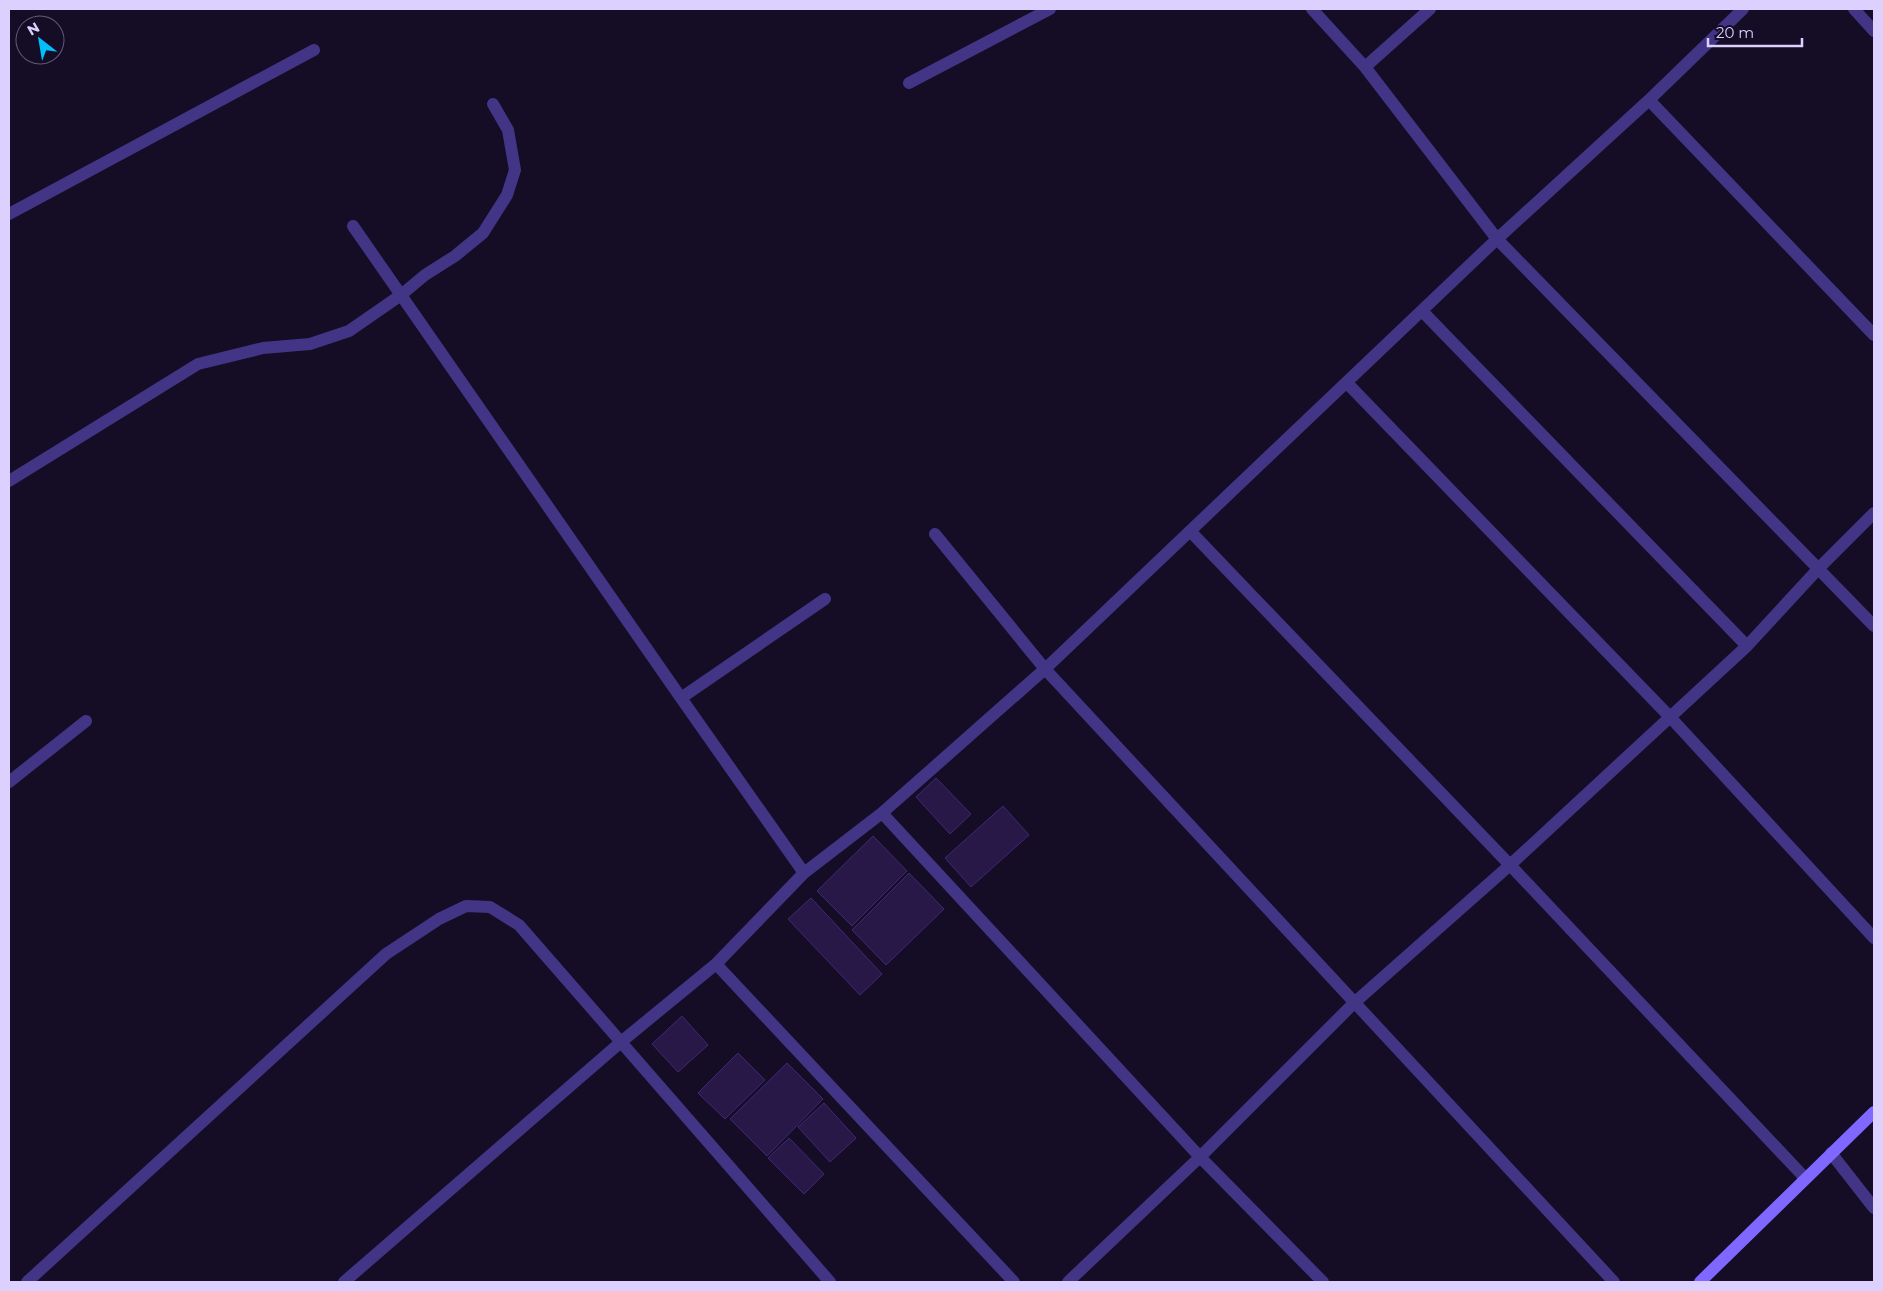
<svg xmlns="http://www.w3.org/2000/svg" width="1883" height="1291" font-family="Montserrat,sans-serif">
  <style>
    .building { fill: #281847; stroke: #422874 }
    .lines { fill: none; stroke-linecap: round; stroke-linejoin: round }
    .minor { stroke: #433586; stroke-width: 12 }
    .secondary { stroke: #8067ff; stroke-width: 12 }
  </style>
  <rect width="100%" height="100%" fill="#140d25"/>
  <path class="building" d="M 936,778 L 971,814 L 950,834 L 916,797 Z
    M 1003,806 L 1029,835 L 971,887 L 945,858 Z
    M 873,836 L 907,871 L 852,926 L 817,891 Z
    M 909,873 L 944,909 L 886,965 L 852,930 Z
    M 811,898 L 882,974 L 860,995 L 788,919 Z
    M 682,1016 L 708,1045 L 678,1072 L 652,1044 Z
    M 738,1053 L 765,1080 L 725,1119 L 698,1093 Z
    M 787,1063 L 823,1099 L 767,1156 L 730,1119 Z
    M 824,1103 L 856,1138 L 830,1162 L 798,1127 Z
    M 789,1138 L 824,1174 L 804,1194 L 768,1158 Z"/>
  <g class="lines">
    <path class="minor" d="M 1743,9 L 1649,100 L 1497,239 L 1874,626
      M 1854,9 L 1874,31
      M 1365,67 L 1430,9
      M 909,83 L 1050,9
      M 1649,100 L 1874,335
      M 9,214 L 314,50
      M 353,226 L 681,698 L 804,873
      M 1422,311 L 1747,646
      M 1347,383 L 1670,717 L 1874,938
      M 9,481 L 198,364 L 263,348 L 310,344 L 349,331 L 401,295 L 425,275 L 455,256 L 483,233 L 507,195 L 515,170 L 508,130 L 493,104
      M 1191,532 L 1510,865 L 1805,1178
      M 935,534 L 1045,669 L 1614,1282
      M 681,698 L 825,599
      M 9,782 L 86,721
      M 882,813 L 1200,1157 L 1323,1282
      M 716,964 L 1014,1282
      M 1831,1153 L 1874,1208
      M 27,1282 L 386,954 L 439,919 L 466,906 L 490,907 L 519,925 L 830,1282
      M 344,1282 L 621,1042 L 716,964 L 804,873 L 882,813 L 1045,669 L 1497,239 L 1365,67 L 1312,9
      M 1068,1282 L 1200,1157 L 1354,1003 L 1510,865 L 1747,646 L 1819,568 L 1874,513"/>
    <path class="secondary" d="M 1700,1282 L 1874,1112"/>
  </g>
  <rect width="1883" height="1291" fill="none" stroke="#dcd0ff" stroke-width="20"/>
  <g transform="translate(40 40) rotate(329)"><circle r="24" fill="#140d25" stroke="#645b7c"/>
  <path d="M0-4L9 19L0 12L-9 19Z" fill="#00bffb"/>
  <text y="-8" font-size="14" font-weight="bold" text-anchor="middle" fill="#dcd0ff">N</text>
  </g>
  <path d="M1708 38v8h94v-8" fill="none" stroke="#dcd0ff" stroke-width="2.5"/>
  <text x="1716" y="38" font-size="15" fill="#dcd0ff" stroke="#140d25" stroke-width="4" paint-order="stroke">20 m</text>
</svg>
